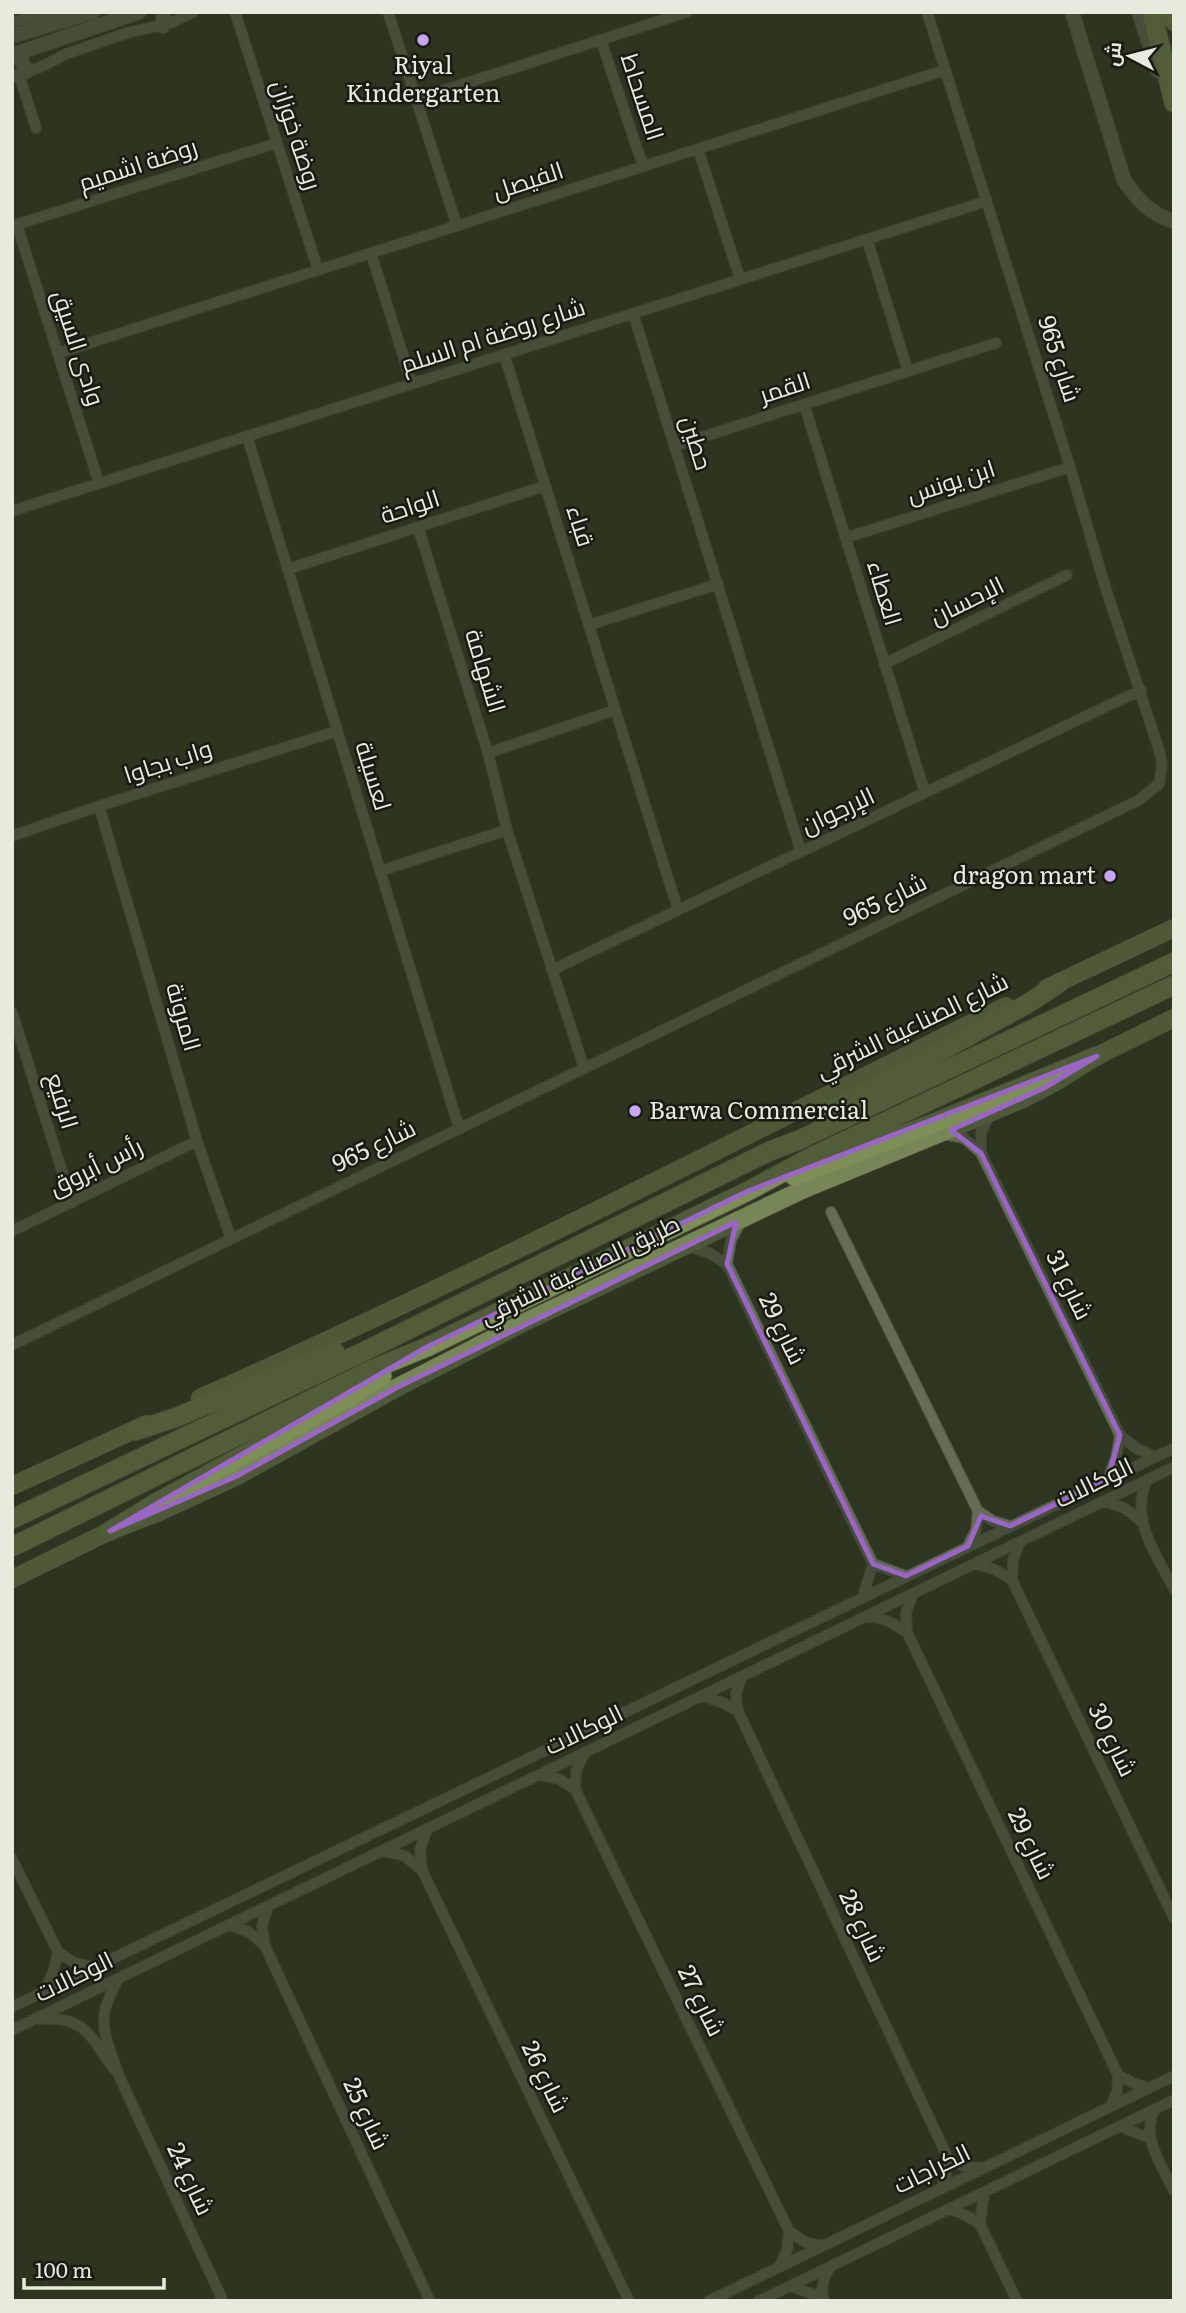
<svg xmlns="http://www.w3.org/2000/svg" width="1186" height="2313" font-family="Literata,Cairo,serif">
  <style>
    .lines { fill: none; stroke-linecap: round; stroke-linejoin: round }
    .minor-casing { stroke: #4c5240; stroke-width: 12 }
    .tertiary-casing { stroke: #4c5240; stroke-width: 16 }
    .primary-casing { stroke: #4c5240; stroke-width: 19 }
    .trunk-casing { stroke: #4c5240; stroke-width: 21 }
    .minor { stroke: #646c56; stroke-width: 10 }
    .tertiary { stroke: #646c56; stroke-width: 14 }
    .primary { stroke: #778656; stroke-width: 18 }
    .trunk { stroke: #7d8f56; stroke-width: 19 }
    .marked { fill: none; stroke: #9b65c8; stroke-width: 5; stroke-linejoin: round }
    .poi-dot { fill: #c6a6f0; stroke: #181b12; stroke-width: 2.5 }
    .labels { text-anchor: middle; stroke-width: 5; stroke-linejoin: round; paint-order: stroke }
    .poi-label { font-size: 24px; fill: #e6ebde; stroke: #181b12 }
    .street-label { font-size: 24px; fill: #e6ebde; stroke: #181b12 }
  </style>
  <rect width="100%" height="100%" fill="#2e3521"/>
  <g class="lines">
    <g class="minor-casing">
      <path id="minor" d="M 235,12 L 318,270
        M 388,12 L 457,226
        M 12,22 L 56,12
        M 601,40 L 643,166
        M 19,75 L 36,128
        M 12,77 L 43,66 L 66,54 L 127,33 L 171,23 L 193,12
        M 417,99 L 687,12
        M 698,149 L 740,279
        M 17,225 L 99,483
        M 12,226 L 277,143
        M 867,239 L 908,371
        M 371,253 L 412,384
        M 633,313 L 801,852
        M 58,353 L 945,70
        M 504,354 L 678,910
        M 804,404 L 925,793
        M 247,436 L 459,1128
        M 674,446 L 996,343
        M 12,511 L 987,201
        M 418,527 L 488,753 L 507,830 L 584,1068
        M 845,538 L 1070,467
        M 288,569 L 545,486
        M 589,625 L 718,584
        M 884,664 L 1067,575
        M 488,753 L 615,710
        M 99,806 L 197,1141 L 231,1239
        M 12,836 L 99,806 L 337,731
        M 380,871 L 507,830
        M 552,970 L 1141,690
        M 12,1012 L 72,1203
        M 944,1134 L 964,1138 L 981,1153 L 1120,1435 L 1136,1448 L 1155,1457
        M 981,1153 L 981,1132 L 990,1114
        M 831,1212 L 978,1511 L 976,1530 L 968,1546
        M 12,1231 L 197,1141
        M 688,1246 L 709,1253 L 727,1264 L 873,1564 L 863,1596
        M 727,1264 L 731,1240 L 741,1221
        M 12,1345 L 1139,800 L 1159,784 L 1162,765 L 1160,753 L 1105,586 L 1070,467 L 927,12
        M 1108,1479 L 1116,1458 L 1120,1435
        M 1147,1480 C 1129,1520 1156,1553 1174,1589
        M 1104,1501 L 1124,1508 L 1141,1521
        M 978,1511 L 993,1521 L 1010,1526
        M 1020,1542 L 1013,1560 L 1012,1580 L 1174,1918
        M 873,1564 L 906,1576
        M 975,1564 L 994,1569 L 1012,1580
        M 913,1594 L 906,1613 L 907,1632 L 1118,2075 L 1117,2091 L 1111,2106
        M 868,1616 L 888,1621 L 907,1632
        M 741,1678 L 736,1694 L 738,1711 L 948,2158 L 946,2174 L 941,2189
        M 702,1696 L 721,1702 L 738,1711
        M 584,1754 L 576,1771 L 575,1789 L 789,2231 L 805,2242 L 823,2246
        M 540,1775 L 559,1779 L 575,1789
        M 427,1830 L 420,1849 L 422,1870 L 629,2301
        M 383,1851 L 405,1856 L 422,1870
        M 12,1859 L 58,1952 L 75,1963 L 95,1967
        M 268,1906 L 262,1926 L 265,1946 L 430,2301
        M 229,1925 L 249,1932 L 265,1946
        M 118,1979 C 114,1989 107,1999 105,2010 C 100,2031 113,2056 119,2076 L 223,2301
        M 43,1992 L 53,1973 L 58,1952
        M 12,2007 L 1174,1448
        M 39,2019 C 86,2016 89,2035 113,2068
        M 12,2030 L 1174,1467
        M 1118,2075 L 1133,2083 L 1149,2088
        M 1155,2109 C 1140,2137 1162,2165 1174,2191
        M 1120,2126 L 1149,2138
        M 948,2158 L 964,2166 L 981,2168
        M 984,2193 L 980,2224 L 1017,2301
        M 949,2209 L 965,2215 L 980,2224
        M 779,2267 L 787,2250 L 789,2231
        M 790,2286 L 822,2297
        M 709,2301 L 1174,2076
        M 759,2301 L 1174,2100
        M 824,2301 C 820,2289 823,2278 830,2267"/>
    </g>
    <g class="tertiary-casing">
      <path id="tertiary" d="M 163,12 L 163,26
        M 1072,12 L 1124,180 C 1139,202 1148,212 1174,222
        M 1139,12 L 1158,71
        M 12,36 L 93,12
        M 19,53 L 26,72
        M 12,55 L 139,12"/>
    </g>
    <g class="primary-casing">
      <path id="primary" d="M 1047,988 L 1174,928
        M 200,1398 C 473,1277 738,1139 1006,1006
        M 12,1486 L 147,1424
        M 12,1579 L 110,1531 L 159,1512 L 237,1476 L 398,1387 L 523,1323 L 802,1190 L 1023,1099 L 1059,1080 L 1097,1056 L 1174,1018"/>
    </g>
    <g class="trunk-casing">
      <path id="trunk" d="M 1152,12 L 1174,103
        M 1171,12 L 1174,21
        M 830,1112 L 1027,1004 L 1059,983
        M 794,1176 L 929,1125 L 1097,1056
        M 135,1431 L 177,1417 L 335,1352
        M 12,1519 L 363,1352 L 770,1151 L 799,1140 L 1174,962
        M 110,1531 L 154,1504 L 344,1400 L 382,1376
        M 12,1547 L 371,1370 L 427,1347 L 746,1192 L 815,1155 L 1174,985"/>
    </g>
    <use href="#minor" class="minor"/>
    <use href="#tertiary" class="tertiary"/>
    <use href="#primary" class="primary"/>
    <use href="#trunk" class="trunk"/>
  </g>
  <path d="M0 0H1186V2313H0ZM 1097,1056 L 1044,1088 L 951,1130 L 981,1153 L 1120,1435 L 1108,1479 L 1010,1526 L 981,1516 L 968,1546 L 906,1576 L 873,1564 L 727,1264 L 736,1222 L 398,1387 L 237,1476 L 110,1531 L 427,1347 L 746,1192 Z" fill="#2e3521" fill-opacity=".55" fill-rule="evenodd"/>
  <path class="marked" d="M 1097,1056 L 1044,1088 L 951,1130 L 981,1153 L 1120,1435 L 1108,1479 L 1010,1526 L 981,1516 L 968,1546 L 906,1576 L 873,1564 L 727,1264 L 736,1222 L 398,1387 L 237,1476 L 110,1531 L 427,1347 L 746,1192 Z"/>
  <g class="poi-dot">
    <circle cx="423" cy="40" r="7"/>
    <circle cx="1110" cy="876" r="7"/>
    <circle cx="635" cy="1111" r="7"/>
  </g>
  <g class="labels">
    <g class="poi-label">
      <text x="423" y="74">Riyal<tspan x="423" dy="28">Kindergarten</tspan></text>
      <text x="1096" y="884" text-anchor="end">dragon mart</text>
      <text x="649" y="1119" text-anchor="start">Barwa Commercial</text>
    </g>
    <g class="street-label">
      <text transform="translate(642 97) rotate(72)" y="8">المسحاط</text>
      <text transform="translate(296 135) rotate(72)" y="8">روضة خوزان</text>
      <text transform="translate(138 165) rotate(-18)" y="8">روضة اشميم</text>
      <text transform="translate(528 181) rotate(-18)" y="8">الفيصل</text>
      <text transform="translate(493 336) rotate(-18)" y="8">شارع روضة ام السلم</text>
      <text transform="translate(78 348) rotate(72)" y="8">وادى السيق</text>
      <text transform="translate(1059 359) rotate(72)" y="8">شارع 965</text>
      <text transform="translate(785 388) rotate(-18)" y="8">القمر</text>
      <text transform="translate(696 443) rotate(73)" y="8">حطين</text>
      <text transform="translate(951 482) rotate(-18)" y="8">ابن يونس</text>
      <text transform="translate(410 507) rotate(-18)" y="8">الواحة</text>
      <text transform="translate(580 526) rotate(72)" y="8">قباء</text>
      <text transform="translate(884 593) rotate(73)" y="8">العطاء</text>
      <text transform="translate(967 601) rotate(-26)" y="8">الإحسان</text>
      <text transform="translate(485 671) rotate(73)" y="8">الشهامة</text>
      <text transform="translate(168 762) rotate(-18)" y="8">واب بجاوا</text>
      <text transform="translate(373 776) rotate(73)" y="8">لعسيلة</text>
      <text transform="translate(838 811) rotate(-25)" y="8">الإرجوان</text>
      <text transform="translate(885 900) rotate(-26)" y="8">شارع 965</text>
      <text transform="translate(183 1017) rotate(74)" y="8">المرونة</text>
      <text transform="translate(912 1026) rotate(-26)" y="8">شارع الصناعية الشرقي</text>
      <text transform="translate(62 1101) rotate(73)" y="8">الرفيع</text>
      <text transform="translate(374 1146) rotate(-26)" y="8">شارع 965</text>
      <text transform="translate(96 1167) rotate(-26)" y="8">رأس أبروق</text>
      <text transform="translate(580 1270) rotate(-26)" y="8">طريق الصناعية الشرقي</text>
      <text transform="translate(1069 1285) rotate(64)" y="8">شارع 31</text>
      <text transform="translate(782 1329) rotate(64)" y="8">شارع 29</text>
      <text transform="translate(1094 1483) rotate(-26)" y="8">الوكالات</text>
      <text transform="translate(584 1730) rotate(-26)" y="8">الوكالات</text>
      <text transform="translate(1112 1740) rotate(64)" y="8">شارع 30</text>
      <text transform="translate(1031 1844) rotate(64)" y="8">شارع 29</text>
      <text transform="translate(862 1926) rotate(65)" y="8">شارع 28</text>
      <text transform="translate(74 1977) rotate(-26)" y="8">الوكالات</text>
      <text transform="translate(701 2001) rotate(64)" y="8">شارع 27</text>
      <text transform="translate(545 2077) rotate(64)" y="8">شارع 26</text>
      <text transform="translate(366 2114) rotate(65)" y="8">شارع 25</text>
      <text transform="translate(932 2169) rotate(-26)" y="8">الكراجات</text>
      <text transform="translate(190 2179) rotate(65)" y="8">شارع 24</text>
    </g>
  </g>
  <rect width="1186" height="2313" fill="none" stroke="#e6ebde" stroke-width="28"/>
  <g transform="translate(1130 56) rotate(277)" stroke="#181b12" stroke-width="5" paint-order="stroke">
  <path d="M0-5L12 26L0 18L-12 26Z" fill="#e6ebde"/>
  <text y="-10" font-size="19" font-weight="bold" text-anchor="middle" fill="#e6ebde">ش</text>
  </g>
  <path d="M24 2278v10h140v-10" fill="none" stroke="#e6ebde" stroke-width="3.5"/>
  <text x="35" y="2278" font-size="21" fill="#e6ebde" stroke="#181b12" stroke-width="5" paint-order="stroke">100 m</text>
</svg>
